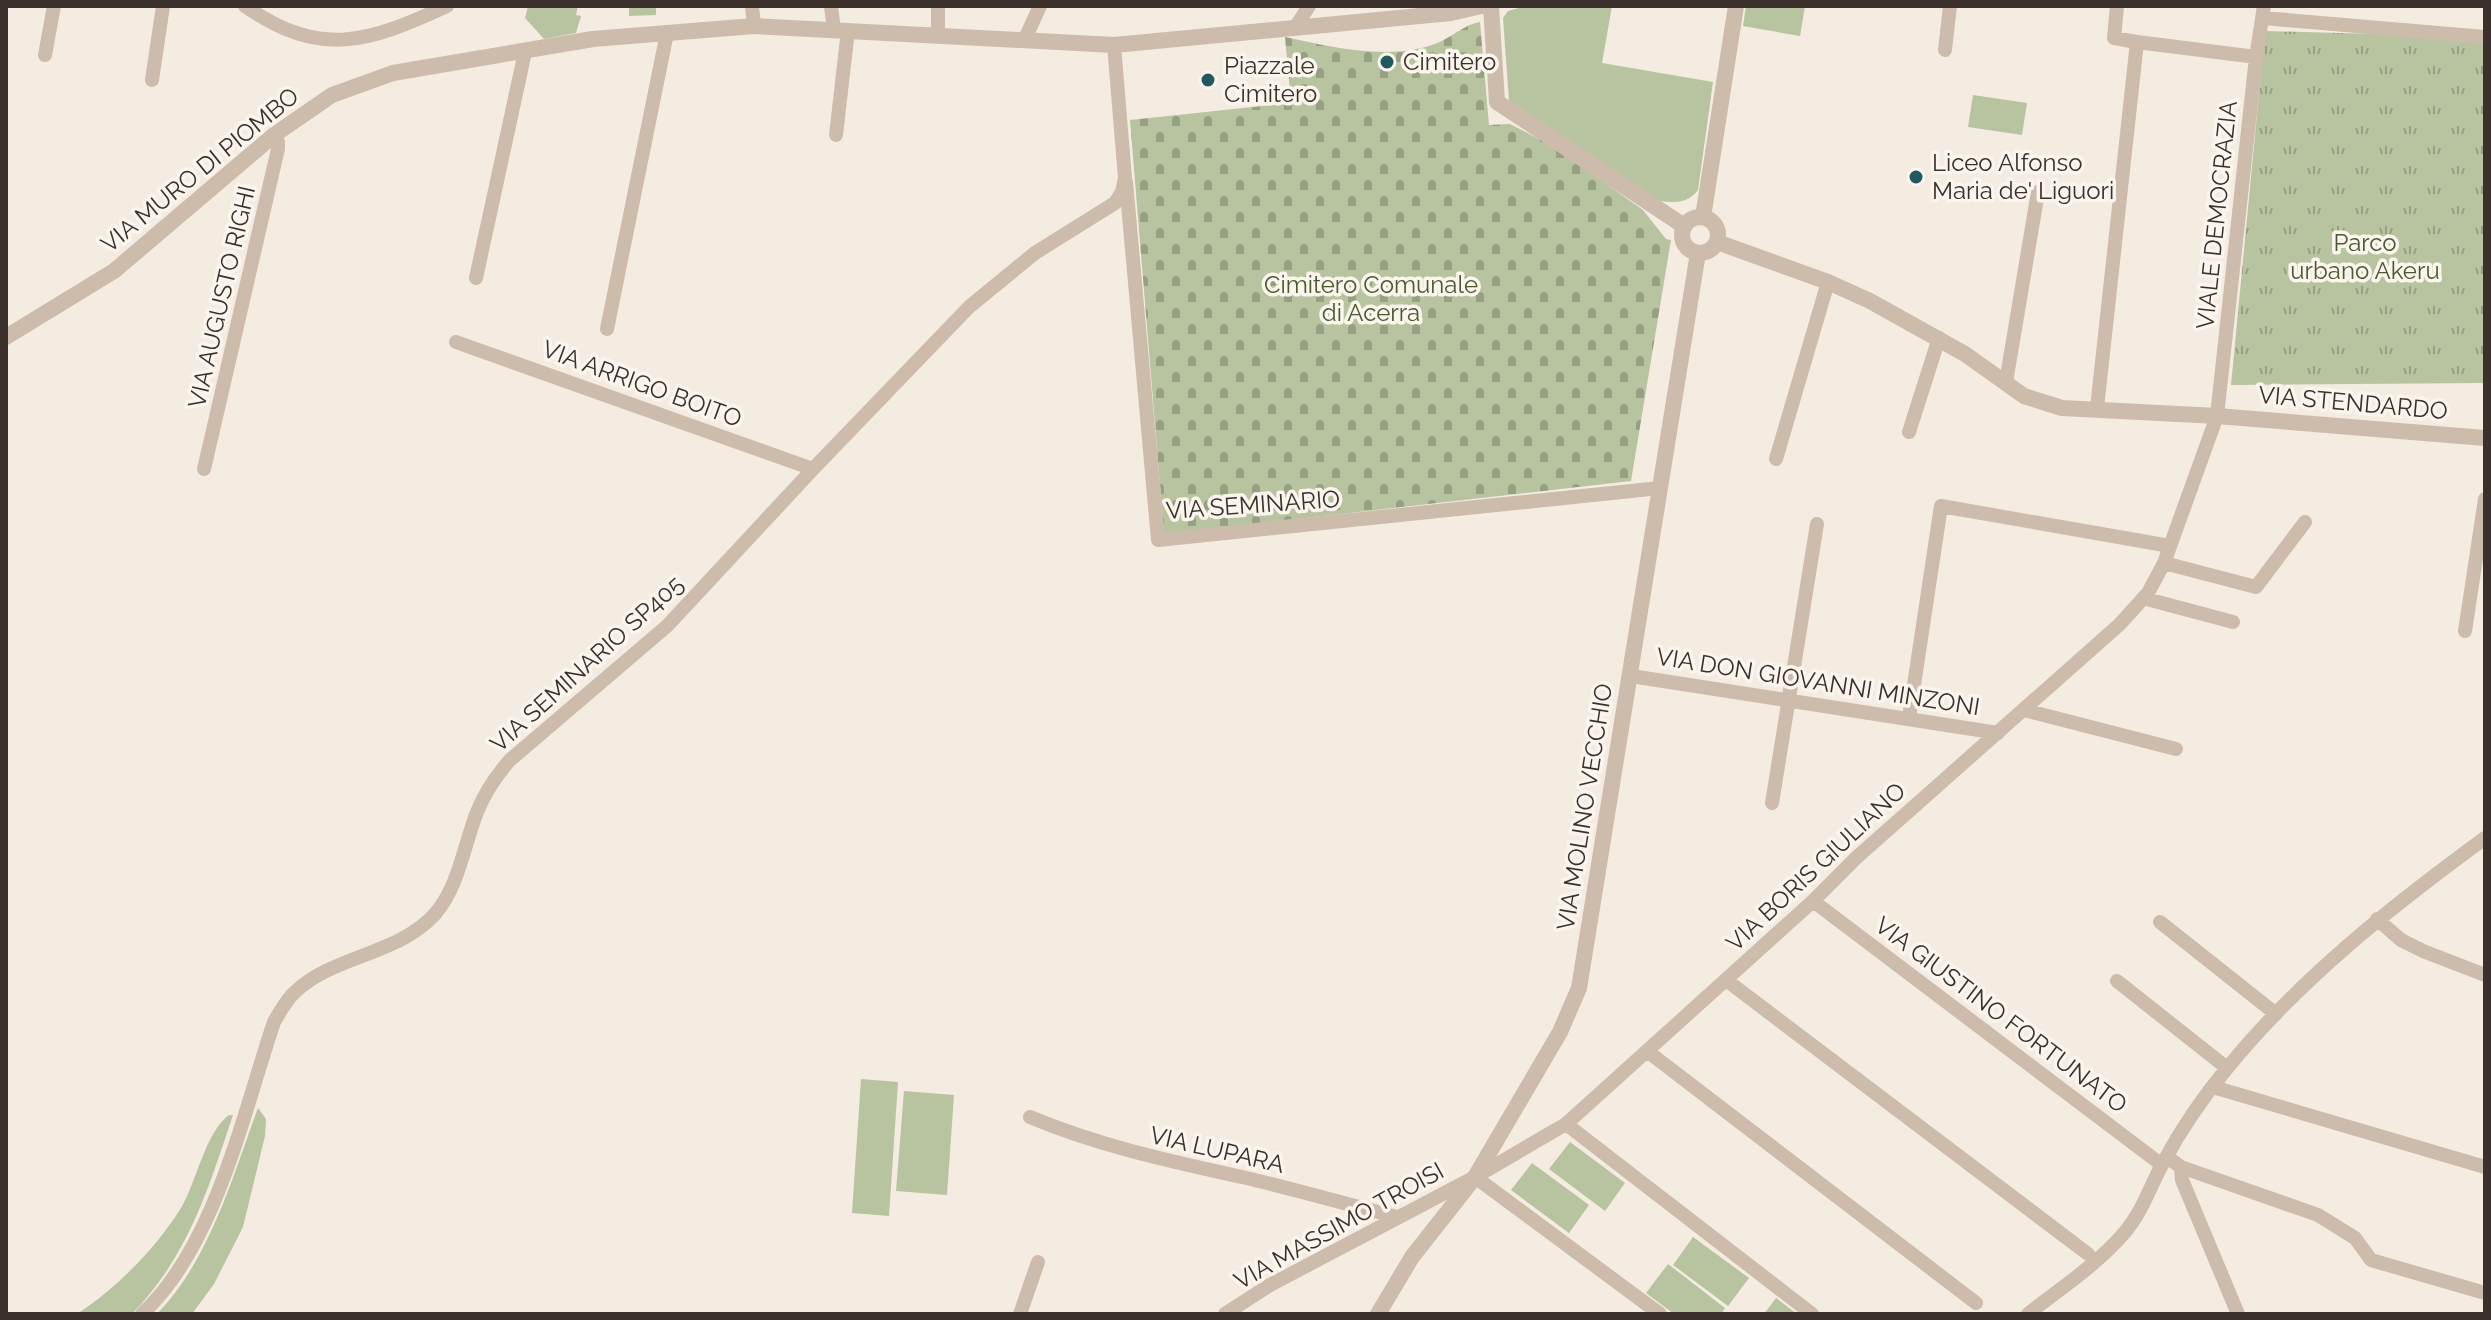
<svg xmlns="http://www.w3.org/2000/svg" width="2491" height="1320" font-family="Raleway,sans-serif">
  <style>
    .grass { fill: #b8c4a0 }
    .cemetery { fill: url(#cemetery-stones) }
    .park { fill: url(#park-tufts) }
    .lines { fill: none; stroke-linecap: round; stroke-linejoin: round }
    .minor { stroke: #cdbbac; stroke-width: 14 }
    .tertiary { stroke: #cdbbac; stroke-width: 16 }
    .poi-dot { fill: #1f5a5e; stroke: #fbf5ee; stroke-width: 3 }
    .labels { text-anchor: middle; stroke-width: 7; stroke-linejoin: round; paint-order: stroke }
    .poi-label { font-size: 24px; fill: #3b302b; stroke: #fbf5ee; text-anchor: start }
    .street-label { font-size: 24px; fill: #3b302b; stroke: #fbf5ee }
    .park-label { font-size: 24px; fill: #4a5a2e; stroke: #fbf5ee }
  </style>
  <defs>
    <pattern id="cemetery-stones" width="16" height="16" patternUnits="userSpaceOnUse" patternTransform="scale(2)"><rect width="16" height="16" fill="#b8c4a0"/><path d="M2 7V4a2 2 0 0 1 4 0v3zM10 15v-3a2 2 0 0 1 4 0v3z" fill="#97a083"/></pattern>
    <pattern id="park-tufts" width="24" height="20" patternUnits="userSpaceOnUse" patternTransform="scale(2)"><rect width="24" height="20" fill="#b8c4a0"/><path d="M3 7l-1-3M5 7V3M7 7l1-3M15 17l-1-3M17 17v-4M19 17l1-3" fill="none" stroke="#97a083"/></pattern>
  </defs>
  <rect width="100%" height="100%" fill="#f4ebe1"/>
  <path class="grass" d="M 528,6 L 578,6 L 576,15 L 581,16 L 576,33 L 544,39 L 525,18 Z
    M 629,6 L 656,6 L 656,15 L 629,16 Z
    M 1526,6 L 1612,6 L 1602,63 L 1713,82 L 1698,190 C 1688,203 1676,203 1660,201 L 1509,101 L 1503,18 L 1508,11 Z
    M 1746,6 L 1805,6 L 1800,36 L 1743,26 Z
    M 1973,95 L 2027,103 L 2022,135 L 1968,127 Z
    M 861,1079 L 898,1082 L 889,1216 L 852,1213 Z
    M 904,1091 L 954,1095 L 947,1195 L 896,1191 Z
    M 258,1108 L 266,1119 L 265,1136 L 243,1227 L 214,1284 L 192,1314 L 157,1314 C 210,1259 232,1178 258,1108 Z
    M 229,1115 L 233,1115 C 208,1190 188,1256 132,1314 L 77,1314 C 117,1288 156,1248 181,1208 C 196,1183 206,1131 229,1115 Z
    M 1570,1142 L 1625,1183 L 1605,1211 L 1549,1169 Z
    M 1532,1163 L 1589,1205 L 1569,1233 L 1511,1190 Z
    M 1693,1237 L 1749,1278 L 1728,1306 L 1673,1265 Z
    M 1668,1264 L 1725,1308 L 1721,1314 L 1674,1314 L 1646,1293 Z
    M 1776,1298 L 1797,1314 L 1764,1314 Z"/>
  <path class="cemetery" d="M 1480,22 L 1489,125 L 1510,124 L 1554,147 L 1643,210 L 1666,239 L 1671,240 L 1631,481 L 1164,534 L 1130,120 L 1291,103 L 1285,37 C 1332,47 1387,61 1435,44 C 1451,38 1463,25 1480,22 Z"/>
  <path class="park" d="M 2265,31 L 2485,37 L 2485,383 L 2231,385 Z"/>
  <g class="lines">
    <path class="minor" d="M 245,6 C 321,59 369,42 447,6
      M 752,6 L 754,26
      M 831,6 L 834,30
      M 2263,18 L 2485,37
      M 1295,28 L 1309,6
      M 938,36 L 938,6
      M 1024,41 L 1040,6
      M 2137,42 L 2256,57
      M 1945,50 L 1950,6
      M 45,55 L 54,6
      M 152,80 L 163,6
      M 836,135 L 848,30
      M 1126,182 L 1158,540 L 1660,488
      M 476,278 L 525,52
      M 607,329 L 667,33
      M 456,342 L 813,469
      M 2006,382 L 2038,192
      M 2097,408 L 2137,42 L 2114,38 L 2117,6
      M 1909,432 L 1939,338
      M 1776,459 L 1828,282
      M 204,469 L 278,149 L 278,142 L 271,137
      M 2164,563 L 2256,587 L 2305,522
      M 2143,598 L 2233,622
      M 2465,631 L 2485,499
      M 1631,676 L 1998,733
      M 2024,710 L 2176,749
      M 1909,718 L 1941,506 L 2170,546
      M 1772,803 L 1817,524
      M 1813,901 L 2162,1165
      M 2377,919 L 2401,940 L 2423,951 L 2485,975
      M 2160,922 L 2276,1014
      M 1726,980 L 2088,1254
      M 2117,981 L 2227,1068
      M 1647,1051 L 1976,1303
      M 2213,1087 L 2485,1167
      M 1030,1117 C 1099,1146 1170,1161 1242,1177 C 1294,1189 1345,1204 1397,1217
      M 1566,1124 L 1812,1314
      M 2167,1157 L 2181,1167 L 2318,1215 L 2355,1238 L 2371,1260 L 2485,1293
      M 2181,1167 L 2182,1180 L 2238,1314
      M 1475,1177 L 1660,1314
      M 142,1314 C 215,1247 243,1114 274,1022 C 280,1012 286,1000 295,992 C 334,955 398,955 435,914 C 459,886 464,845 477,812 C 485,792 496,776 510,760 L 667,626 L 813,469 L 969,307 L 1035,253 L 1115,203 L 1122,192 L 1125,178 L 1114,45
      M 1020,1314 L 1038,1262
      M 1225,1314 L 1270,1285 L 1475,1177 L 1566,1124 L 1813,901 L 1856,858 L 2120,624 L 2148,593 L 2164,563 L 2217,416 L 2256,57 L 2264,6
      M 2028,1314 C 2061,1288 2098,1264 2125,1232 C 2143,1211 2150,1186 2163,1163 C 2181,1129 2203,1097 2228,1067 C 2301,978 2392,906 2485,838"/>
    <path class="tertiary" d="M 1491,6 L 1497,102 L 1684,226
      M1682 235a18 18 0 1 1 36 0a18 18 0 1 1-36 0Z
      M 1703,217 L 1736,6
      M 1717,242 L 1828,282 L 1870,301 L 1965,354 L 2024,396 L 2062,408 L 2217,416 L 2485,438
      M 6,337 L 114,271 L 274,135 L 332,95 L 393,73 L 593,39 L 754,26 L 1114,45 L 1451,13 L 1481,6
      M 1378,1314 L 1412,1257 L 1475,1177 L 1560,1032 L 1579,988 L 1698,253"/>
  </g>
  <g class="poi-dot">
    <circle cx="1387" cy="62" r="8"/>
    <circle cx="1208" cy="80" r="8"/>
    <circle cx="1916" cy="177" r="8"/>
  </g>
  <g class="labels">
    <g class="poi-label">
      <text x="1403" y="70">Cimitero</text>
      <text x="1224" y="74">Piazzale<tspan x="1224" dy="28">Cimitero</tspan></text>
      <text x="1932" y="171">Liceo Alfonso<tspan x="1932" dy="28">Maria de' Liguori</tspan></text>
    </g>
    <g class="street-label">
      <text transform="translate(200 170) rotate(-39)" y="8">VIA MURO DI PIOMBO</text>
      <text transform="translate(2217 215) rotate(-84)" y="8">VIALE DEMOCRAZIA</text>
      <text transform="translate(222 297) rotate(-77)" y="8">VIA AUGUSTO RIGHI</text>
      <text transform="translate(642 384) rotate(20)" y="8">VIA ARRIGO BOITO</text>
      <text transform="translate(2353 403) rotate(5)" y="8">VIA STENDARDO</text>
      <text transform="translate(1253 505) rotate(-4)" y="8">VIA SEMINARIO</text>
      <text transform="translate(587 664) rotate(-42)" y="8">VIA SEMINARIO SP405</text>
      <text transform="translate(1818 682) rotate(9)" y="8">VIA DON GIOVANNI MINZONI</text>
      <text transform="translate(1585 807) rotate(-81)" y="8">VIA MOLINO VECCHIO</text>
      <text transform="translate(1816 867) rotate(-43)" y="8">VIA BORIS GIULIANO</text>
      <text transform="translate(2001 1015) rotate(37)" y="8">VIA GIUSTINO FORTUNATO</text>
      <text transform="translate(1217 1150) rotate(13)" y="8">VIA LUPARA</text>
      <text transform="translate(1339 1226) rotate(-29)" y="8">VIA MASSIMO TROISI</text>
    </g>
    <g class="park-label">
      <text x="2365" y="251">Parco<tspan x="2365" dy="28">urbano Akeru</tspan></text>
      <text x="1371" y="293">Cimitero Comunale<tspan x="1371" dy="28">di Acerra</tspan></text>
    </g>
  </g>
  <rect width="2491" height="1320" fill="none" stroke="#3b302b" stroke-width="16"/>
</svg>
